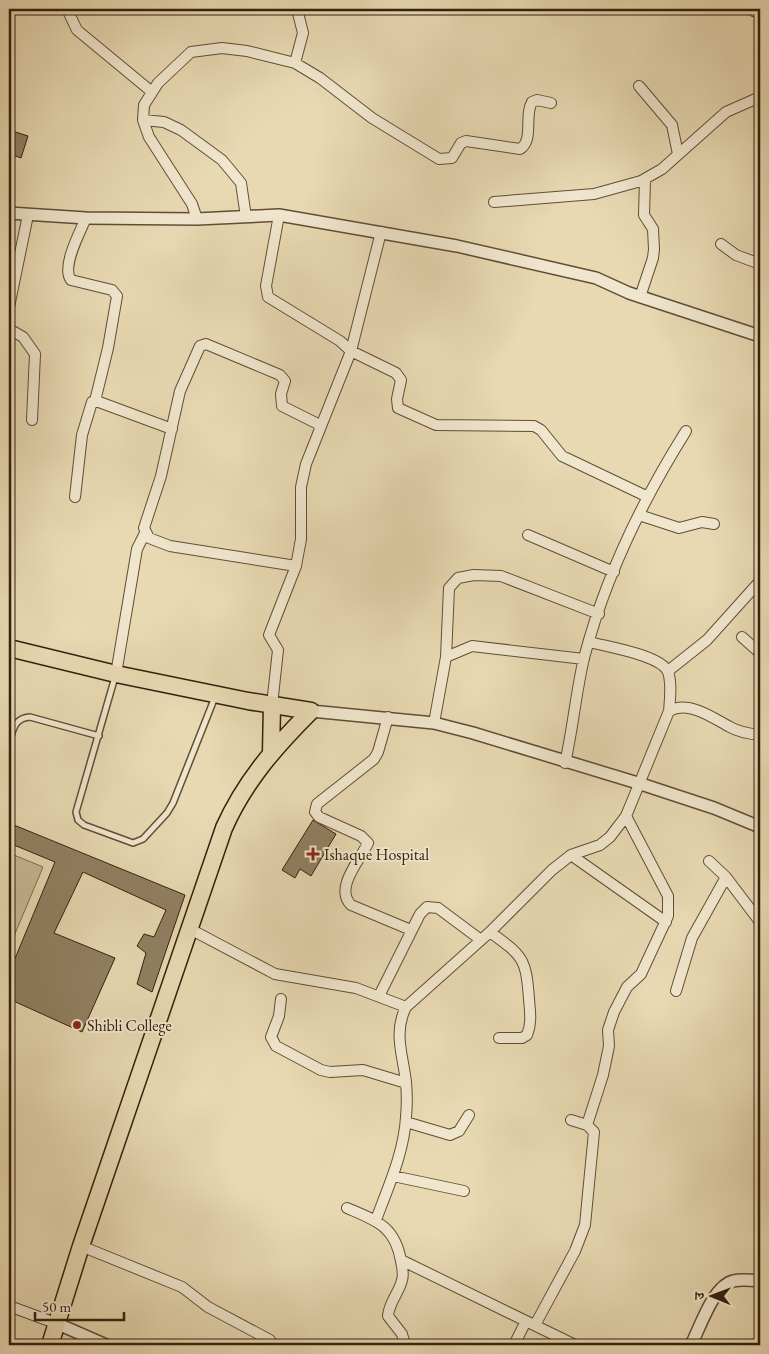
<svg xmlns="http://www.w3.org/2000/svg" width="769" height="1354" font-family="'EB Garamond','Noto Serif Devanagari',serif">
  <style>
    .green { fill: #c9ba96; stroke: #7e6d52 }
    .building { fill: #918063; stroke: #33200d }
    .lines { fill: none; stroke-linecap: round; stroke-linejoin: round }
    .service-casing { stroke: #604e36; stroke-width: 8 }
    .minor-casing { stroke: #604e36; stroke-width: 12 }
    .tertiary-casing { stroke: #604e36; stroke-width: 14 }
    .trunk-casing { stroke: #33200d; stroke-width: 19 }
    .service { stroke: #f0e6cd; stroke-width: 5 }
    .minor { stroke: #f0e6cd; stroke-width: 10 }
    .tertiary { stroke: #f0e6cd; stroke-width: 11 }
    .trunk { stroke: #e8d9b2; stroke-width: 16 }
    .poi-dot { fill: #8f2418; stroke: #f0e6cd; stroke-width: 2 }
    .labels { text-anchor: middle; stroke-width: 4; stroke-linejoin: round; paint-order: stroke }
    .poi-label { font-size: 16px; fill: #33200d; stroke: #f0e6cd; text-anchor: start }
  </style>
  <rect width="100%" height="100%" fill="#e8d9b2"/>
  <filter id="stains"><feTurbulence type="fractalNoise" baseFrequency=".004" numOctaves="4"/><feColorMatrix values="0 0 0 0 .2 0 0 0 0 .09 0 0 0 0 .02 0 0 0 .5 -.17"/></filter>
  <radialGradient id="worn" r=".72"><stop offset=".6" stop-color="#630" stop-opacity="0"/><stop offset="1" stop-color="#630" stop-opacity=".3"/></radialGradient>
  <path class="green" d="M 9,853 L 43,867 L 9,948 Z"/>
  <path class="building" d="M 9,130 L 28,136 L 21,158 L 13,155 L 9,171 Z
    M 313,820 L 336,834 L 311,876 L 300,869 L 295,878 L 282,870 Z
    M 9,823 L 185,895 L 152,992 L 137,984 L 146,953 L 137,946 L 144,934 L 154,937 L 166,910 L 83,872 L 54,933 L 115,958 L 82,1032 L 9,999 L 9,973 L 55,862 L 9,843 Z"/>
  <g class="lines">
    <g class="service-casing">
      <path id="service" d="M 115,677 L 76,812 L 78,820 L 84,825 L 133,843 L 143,839 L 167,813 L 173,803 L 215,697
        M 9,743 C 13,730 14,718 30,717 L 99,736"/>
    </g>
    <g class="minor-casing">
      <path id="minor" d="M 67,9 L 77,30 L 152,92
        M 753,11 L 760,12
        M 295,63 L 303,33 L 297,9
        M 639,86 L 672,125 L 678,154
        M 143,120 L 164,122 L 181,130 L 222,160 L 241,183 L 246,217
        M 494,202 L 594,194 L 641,181 L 662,169 L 726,112 L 760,97
        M 279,215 L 266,286 L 268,297 L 340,341 L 351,351 L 396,373 L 401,380 L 397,399 L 398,408 L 436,425 L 534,426 L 541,430 L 562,456 L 648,497
        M 86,218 C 80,232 61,267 71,280 L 112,290 L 117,296 L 108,348 L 95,401
        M 197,219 L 192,204 L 149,137 L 143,120 L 144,105 L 158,83 L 191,52 L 222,48 L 247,51 L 295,63 L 320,78 L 372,118 L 439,159 L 452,158 L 461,143 L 466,141 L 520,149 C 534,141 524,115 532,102 L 537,100 L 551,103
        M 721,244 L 736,255 L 760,264
        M 640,297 L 653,258 L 654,249 L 653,229 L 644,215 L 645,180
        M 9,307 L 28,215
        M 9,329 L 23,337 L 35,354 L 32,420
        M 75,497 L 82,435 L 92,402 L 99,402 L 172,429
        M 639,515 L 679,528 L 702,522 L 714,524
        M 528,535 L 614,572
        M 296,566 L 170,546 L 149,538 L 144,528 L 161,476 L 180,391 L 200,346 L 206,344 L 280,375 L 285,381 L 281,394 L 282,406 L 320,425
        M 742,637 L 760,653
        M 590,642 C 607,647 661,655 668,672 C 672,683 670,699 669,711
        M 446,657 L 472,646 L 584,659
        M 668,671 L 707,640 L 760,581
        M 116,674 L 137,549 L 145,533
        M 272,705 L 278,650 L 269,635 L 296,566 L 301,539 L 301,487 L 306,464 L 351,351 L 381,232
        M 388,717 L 378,752 L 374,759 L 317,804 L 315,812 L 319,817 L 361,836 L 368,843 C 360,860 334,888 351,905 L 411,930
        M 434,723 L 446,657 L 449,588 L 458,578 L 474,575 L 501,576 L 599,614
        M 565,763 C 573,728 576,692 584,658 C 605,578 642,501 686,431
        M 571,855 L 666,922
        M 709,861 L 726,877 L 760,922
        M 190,929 L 275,974 L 356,988 L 406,1007
        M 490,932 C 523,956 526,958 529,999 C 530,1012 532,1023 527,1035 L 522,1038 L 499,1038
        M 676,991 L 692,938 L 726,877
        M 379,996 L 420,914 L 427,907 L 438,908 L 481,940
        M 281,999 L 279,1016 L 271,1037 L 276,1046 L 321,1070 L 330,1072 L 363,1070 L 406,1083
        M 406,1122 L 450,1135 L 459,1131 L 469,1115
        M 587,1125 L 603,1075 L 609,1046 L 608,1030 L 614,1012 L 627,987 L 641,974 L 668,916 L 668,896 L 626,816
        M 393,1176 L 464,1191
        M 347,1208 C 377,1221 395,1226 401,1261 C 402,1267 404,1274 402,1280 C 399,1293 389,1302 388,1316 L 402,1334 L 405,1345
        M 376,1220 C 388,1187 404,1153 406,1117 C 407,1106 407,1093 406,1082 C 403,1055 393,1033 406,1007 L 490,932 L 552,870 L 571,855 L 600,845 L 610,837 L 626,816 L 669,711 C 689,700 713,718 730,727 C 739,732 750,734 760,735
        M 81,1246 L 182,1287 L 208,1307 L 270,1340
        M 401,1260 L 575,1345
        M 9,1306 L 58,1324
        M 535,1325 L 575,1251 L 585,1225 L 594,1132 L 587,1125 L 571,1120
        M 514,1345 L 526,1321"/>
    </g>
    <g class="tertiary-casing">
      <path id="tertiary" d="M 9,213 L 86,218 L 197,219 L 279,215 L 457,246 L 596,278 L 629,293 L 760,336
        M 311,711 L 434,723 L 473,733 L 641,784 L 714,808 L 760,827
        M 58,1324 L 106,1345
        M 691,1345 C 700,1328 713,1286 733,1281 C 741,1279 751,1280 760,1281"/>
    </g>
    <g class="trunk-casing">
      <path id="trunk" d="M 9,648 L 116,674 L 248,701 L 311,711
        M 271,754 L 272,705
        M 50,1345 L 81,1246 L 224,828 C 245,781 275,747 311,711"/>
    </g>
    <use href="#service" class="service"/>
    <use href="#minor" class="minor"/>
    <use href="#tertiary" class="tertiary"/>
    <use href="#trunk" class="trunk"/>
  </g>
  <g class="poi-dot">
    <path d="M310.5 846.5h5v5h5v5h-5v5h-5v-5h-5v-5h5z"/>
    <circle cx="77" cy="1025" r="5"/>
  </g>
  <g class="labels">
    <g class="poi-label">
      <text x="324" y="860">Ishaque Hospital</text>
      <text x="87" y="1031">Shibli College</text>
    </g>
  </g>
  <rect width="769" height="1354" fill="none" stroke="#e8d9b2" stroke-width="30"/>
  <rect x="10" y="10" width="749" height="1334" fill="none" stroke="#33200d" stroke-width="2.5"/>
  <rect x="15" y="15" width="739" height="1324" fill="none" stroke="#33200d"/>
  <g transform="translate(712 1296) rotate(271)" stroke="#f0e6cd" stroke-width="4" paint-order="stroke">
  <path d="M0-4L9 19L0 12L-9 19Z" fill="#33200d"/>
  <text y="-8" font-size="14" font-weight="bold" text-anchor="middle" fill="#33200d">उ</text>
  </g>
  <path d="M35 1312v8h89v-8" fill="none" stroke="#33200d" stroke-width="2.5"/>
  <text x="42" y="1312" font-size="15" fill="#33200d" stroke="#f0e6cd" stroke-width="4" paint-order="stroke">50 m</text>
  <rect width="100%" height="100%" filter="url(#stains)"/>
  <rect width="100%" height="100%" fill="url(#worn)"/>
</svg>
